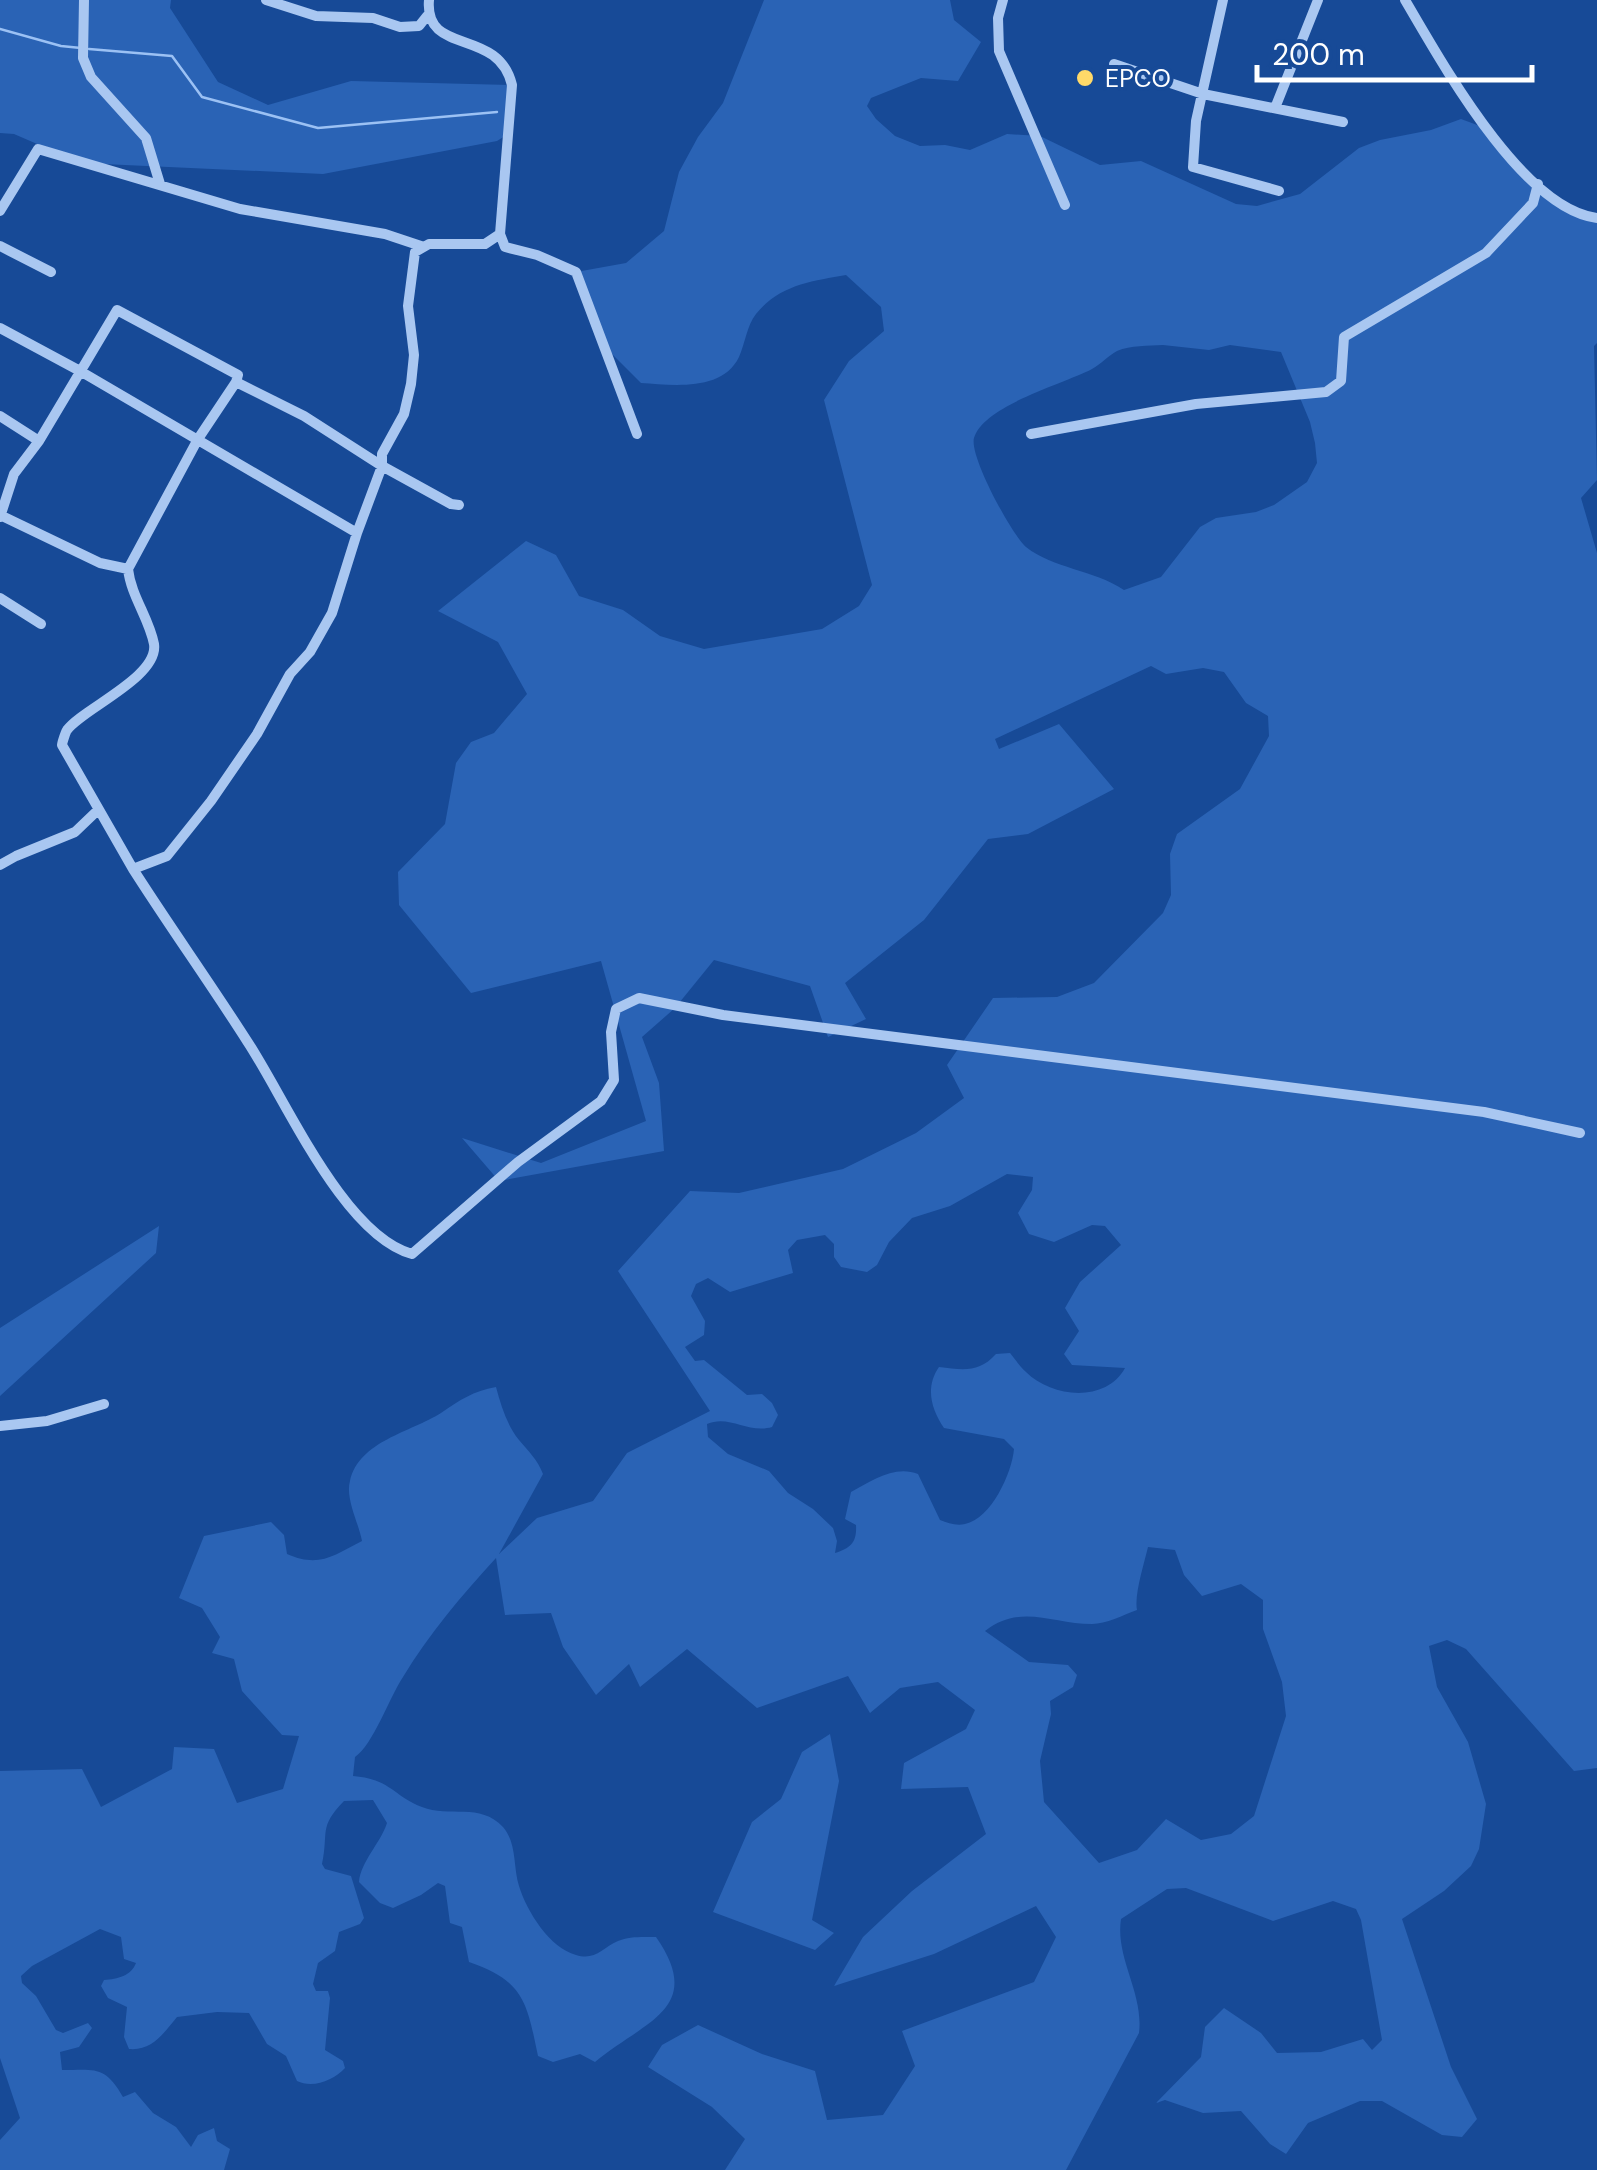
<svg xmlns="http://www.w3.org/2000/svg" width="1597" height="2170" font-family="'DM Sans',sans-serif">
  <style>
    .green { fill: #2a63b5; fill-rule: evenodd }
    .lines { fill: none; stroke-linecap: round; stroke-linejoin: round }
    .stream { stroke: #9bc1f4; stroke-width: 2.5 }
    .street { stroke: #a9c7f1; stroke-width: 10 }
    .poi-dot { fill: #ffd969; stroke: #174a97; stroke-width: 4 }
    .labels { text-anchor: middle; stroke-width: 8; stroke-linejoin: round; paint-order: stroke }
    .poi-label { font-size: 25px; fill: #fff; stroke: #174a97; text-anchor: start }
  </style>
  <rect width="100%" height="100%" fill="#174a97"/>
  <path class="green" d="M 0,0 L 171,0 L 170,8 L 218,82 L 268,105 L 351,81 L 512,85 L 508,134 L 497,141 L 323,174 L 81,163 L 14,134 L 0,133 Z
    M 764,0 L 950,0 L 954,20 L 981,42 L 958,81 L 921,78 L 871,98 L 867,106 L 876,119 L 895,136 L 920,146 L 945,145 L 970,150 L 1007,134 L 1040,136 L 1100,165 L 1141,161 L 1236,204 L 1257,206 L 1300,194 L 1359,148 L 1380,140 L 1431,130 L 1461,119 L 1488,129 L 1553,199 L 1597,218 L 1597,343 L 1594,346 L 1597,480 L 1581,498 L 1597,553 L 1597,1768 L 1574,1771 L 1466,1649 L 1447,1640 L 1429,1646 L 1437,1687 L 1468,1742 L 1486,1804 L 1479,1849 L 1471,1866 L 1444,1891 L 1402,1919 L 1451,2067 L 1477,2119 L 1462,2137 L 1442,2135 L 1382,2101 L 1360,2101 L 1308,2123 L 1286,2154 L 1270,2144 L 1241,2111 L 1203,2113 L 1165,2100 L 1156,2103 L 1201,2057 L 1205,2027 L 1224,2008 L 1261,2033 L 1277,2053 L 1321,2052 L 1363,2039 L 1372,2050 L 1382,2040 L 1361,1920 L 1356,1909 L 1333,1901 L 1273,1921 L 1186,1888 L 1167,1889 L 1121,1919 C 1115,1958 1144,1993 1139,2033 L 1066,2170 L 725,2170 L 745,2139 L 712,2107 L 648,2067 L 662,2045 L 698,2025 L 762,2054 L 815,2071 L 827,2120 L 883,2115 L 915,2066 L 902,2031 L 1034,1982 L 1056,1937 L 1036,1906 L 934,1954 L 834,1986 L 863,1937 L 912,1891 L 986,1834 L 968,1787 L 901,1789 L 904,1763 L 966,1729 L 975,1710 L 938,1682 L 900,1688 L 870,1713 L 848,1676 L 757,1708 L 687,1649 L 640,1687 L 629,1664 L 596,1695 L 563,1647 L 551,1613 L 505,1615 L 496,1558 C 462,1595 429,1634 403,1677 C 389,1698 373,1745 355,1757 L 353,1776 C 391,1779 393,1796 422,1807 C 449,1818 480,1802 503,1827 C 517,1843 513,1867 519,1886 C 527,1912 550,1948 576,1955 C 595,1961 602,1948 618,1941 C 629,1936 643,1937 656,1937 C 706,2009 644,2021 595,2062 L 580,2054 L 553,2062 L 538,2056 C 527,2004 525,1981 469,1962 L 462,1927 L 450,1923 L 445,1886 L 438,1883 L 421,1895 L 393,1908 L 380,1903 L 359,1882 C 361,1861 380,1844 387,1823 L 373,1800 L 344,1801 C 318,1828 329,1831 322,1864 L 325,1869 L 351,1876 L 364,1918 L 360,1924 L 339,1932 L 335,1951 L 318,1963 L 313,1984 L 316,1991 L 328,1991 L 330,1998 L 325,2050 L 343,2061 L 345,2068 C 334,2080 313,2089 297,2081 L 286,2056 L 267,2044 L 249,2013 L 217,2012 L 177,2017 C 163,2034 152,2051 129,2049 L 124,2037 L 127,2007 L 108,1998 L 101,1986 L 104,1980 C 118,1979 131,1976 136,1963 L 124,1959 L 121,1937 L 100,1929 L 32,1966 L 21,1976 L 22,1983 L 36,1996 L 56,2030 L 63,2033 L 88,2023 L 92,2028 L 79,2047 L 60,2052 L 62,2070 C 95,2070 105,2065 123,2097 L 135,2092 L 153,2113 L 176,2127 L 191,2147 L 198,2135 L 214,2128 L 217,2141 L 230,2149 L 224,2170 L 0,2170 L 0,2140 L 20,2118 L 0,2058 L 0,1771 L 82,1769 L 101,1807 L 172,1769 L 174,1747 L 214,1749 L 237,1803 L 283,1789 L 299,1736 L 282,1735 L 242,1691 L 234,1659 L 212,1653 L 220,1637 L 202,1608 L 179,1598 L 204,1536 L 271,1522 L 284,1535 L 287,1554 C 319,1568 333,1556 362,1541 C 359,1524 345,1498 350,1481 C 359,1441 411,1432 441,1413 C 460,1400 473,1391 496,1387 C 501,1406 507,1425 519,1440 C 529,1452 537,1459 543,1474 L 499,1554 L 537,1518 L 593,1501 L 627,1453 L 710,1411 L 618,1271 L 690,1191 L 739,1193 L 843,1169 L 916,1133 L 964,1098 L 947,1065 L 993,998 L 1057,997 L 1094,983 L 1163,913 L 1171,895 L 1170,854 L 1177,834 L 1240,789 L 1269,736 L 1268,716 L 1246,703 L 1224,672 L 1203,668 L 1166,674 L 1151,666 L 995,739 L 999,749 L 1059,724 L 1114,789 L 1028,834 L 988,839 L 924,920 L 845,983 L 866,1019 L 828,1037 L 810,986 L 714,960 L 675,1008 L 642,1037 L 659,1083 L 664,1151 L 499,1181 L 462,1138 L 541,1163 L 646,1121 L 601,961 L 471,993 L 399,905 L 398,872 L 445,824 L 456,763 L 471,742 L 494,733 L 527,694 L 498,642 L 438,611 L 526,541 L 556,555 L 579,596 L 623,610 L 660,636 L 704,649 L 822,629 L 859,606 L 872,585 L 824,400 L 849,361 L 884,331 L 881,307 L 846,275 C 812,281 779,285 756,314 C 747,325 745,344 739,357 C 722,392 672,385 641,383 L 606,348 L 576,272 L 626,263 L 664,231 L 679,172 L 698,137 L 723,103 ZM 1163,345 L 1209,350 L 1230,345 L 1281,352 L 1310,422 L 1315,443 L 1317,463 L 1307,482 L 1274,505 L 1256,512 L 1216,518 L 1200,527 L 1161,577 L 1124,590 C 1092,569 1054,569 1026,547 C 1012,535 969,456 974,438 C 984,405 1064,384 1092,369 C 1101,364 1108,356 1117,351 C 1131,345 1148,346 1163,345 ZM 1007,1174 L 1033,1177 L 1032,1190 L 1018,1213 L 1029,1234 L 1054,1242 L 1092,1225 L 1105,1226 L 1121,1245 L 1080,1282 L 1065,1308 L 1079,1331 L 1064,1354 L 1072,1365 L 1125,1368 C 1106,1403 1052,1398 1026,1372 C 1020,1367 1015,1359 1010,1353 L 996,1354 C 979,1373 963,1370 939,1367 C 925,1387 931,1409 944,1428 L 1004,1439 L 1014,1449 C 1012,1473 991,1519 965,1524 C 956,1526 948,1523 940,1520 L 918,1474 C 894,1465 872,1481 851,1492 L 845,1519 L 856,1525 C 857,1542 851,1548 835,1553 L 837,1541 L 833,1528 L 813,1509 L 788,1493 L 769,1471 L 728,1454 L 708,1437 L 707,1424 C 729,1414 748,1434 772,1427 L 778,1415 L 772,1403 L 762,1394 L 747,1395 L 704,1360 L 695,1361 L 685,1347 L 704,1335 L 705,1321 L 691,1296 L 696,1284 L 708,1278 L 730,1292 L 793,1273 L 788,1250 L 797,1240 L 825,1235 L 834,1244 L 834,1257 L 841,1267 L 867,1272 L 877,1265 L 889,1242 L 912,1218 L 950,1206 ZM 1148,1547 L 1175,1550 L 1184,1575 L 1202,1596 L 1241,1584 L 1263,1600 L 1263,1629 L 1282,1682 L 1286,1716 L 1254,1816 L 1231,1834 L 1201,1840 L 1166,1819 L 1137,1850 L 1099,1863 L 1044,1802 L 1040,1761 L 1051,1714 L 1050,1701 L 1073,1687 L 1077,1675 L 1068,1665 L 1029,1662 L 985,1631 C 1020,1603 1053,1624 1092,1624 C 1106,1624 1123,1615 1137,1610 C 1134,1595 1144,1564 1148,1547 Z
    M 159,1226 L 156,1253 L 0,1396 L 0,1328 Z
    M 830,1734 L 839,1781 L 812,1920 L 834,1933 L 815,1950 L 713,1912 L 752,1822 L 781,1799 L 802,1752 Z"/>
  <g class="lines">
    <path class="stream" d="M 0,29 L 61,46 L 81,48
      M 89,49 L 172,56 L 202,97 L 318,128 L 497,112"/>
    <path class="street" d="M 84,0 L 83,58 L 91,77 L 146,138 L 160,184
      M 266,0 L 316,16 L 373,18 L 400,27 L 419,26 L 427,16
      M 429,0 C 424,57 498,26 512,85 L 500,234 L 505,247 L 537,255 L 576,272 L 637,434
      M 1003,0 L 998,18 L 999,51 L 1065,205
      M 1223,0 L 1196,121 L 1193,167 L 1279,191
      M 1405,0 C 1441,61 1522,209 1597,218
      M 1114,64 L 1203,94 L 1343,122
      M 1275,108 L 1318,0
      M 0,211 L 38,149 L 240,209 L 385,234 L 421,246
      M 0,246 L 51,272
      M 0,328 L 80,371 L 357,533 L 332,613 L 310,652 L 290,674 L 257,734 L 211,801 L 167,856 L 133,869 C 170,927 210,983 247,1041 C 285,1098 343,1235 412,1254 L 518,1162 L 601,1101 L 614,1080 L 611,1032 L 616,1009 L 639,998 L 723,1015 L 1484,1112 L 1580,1133
      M 0,416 L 39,441
      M 1031,434 L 1196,404 L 1326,392 L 1341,381 L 1344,337 L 1486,253 L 1533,203 L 1538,184
      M 459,505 L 451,504 L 382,466 L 382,454 L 404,414 L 411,384 L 414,355 L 408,306 L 415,252 L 429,244 L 485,244 L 500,234
      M 0,515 L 100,563 L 128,569
      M 0,517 L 14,474 L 39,441 L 117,310 L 238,375 L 236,382
      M 0,598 L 41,624
      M 0,865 L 16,856 L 75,832 L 98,810
      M 133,869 L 62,745 C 62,743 66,731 67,730 C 82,709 159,677 154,644 C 149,618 131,596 128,569 L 198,439 L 236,382 L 304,416 L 382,466 L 357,533
      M 0,1426 L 47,1421 L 104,1404"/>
  </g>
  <circle class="poi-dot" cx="1085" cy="78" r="10"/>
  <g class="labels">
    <g class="poi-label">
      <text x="1105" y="87">EPCO</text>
    </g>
  </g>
  <path d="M1257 65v15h275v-15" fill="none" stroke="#ffffff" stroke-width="5"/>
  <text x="1272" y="65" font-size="30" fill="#ffffff" stroke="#174a97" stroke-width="8" paint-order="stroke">200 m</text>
</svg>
